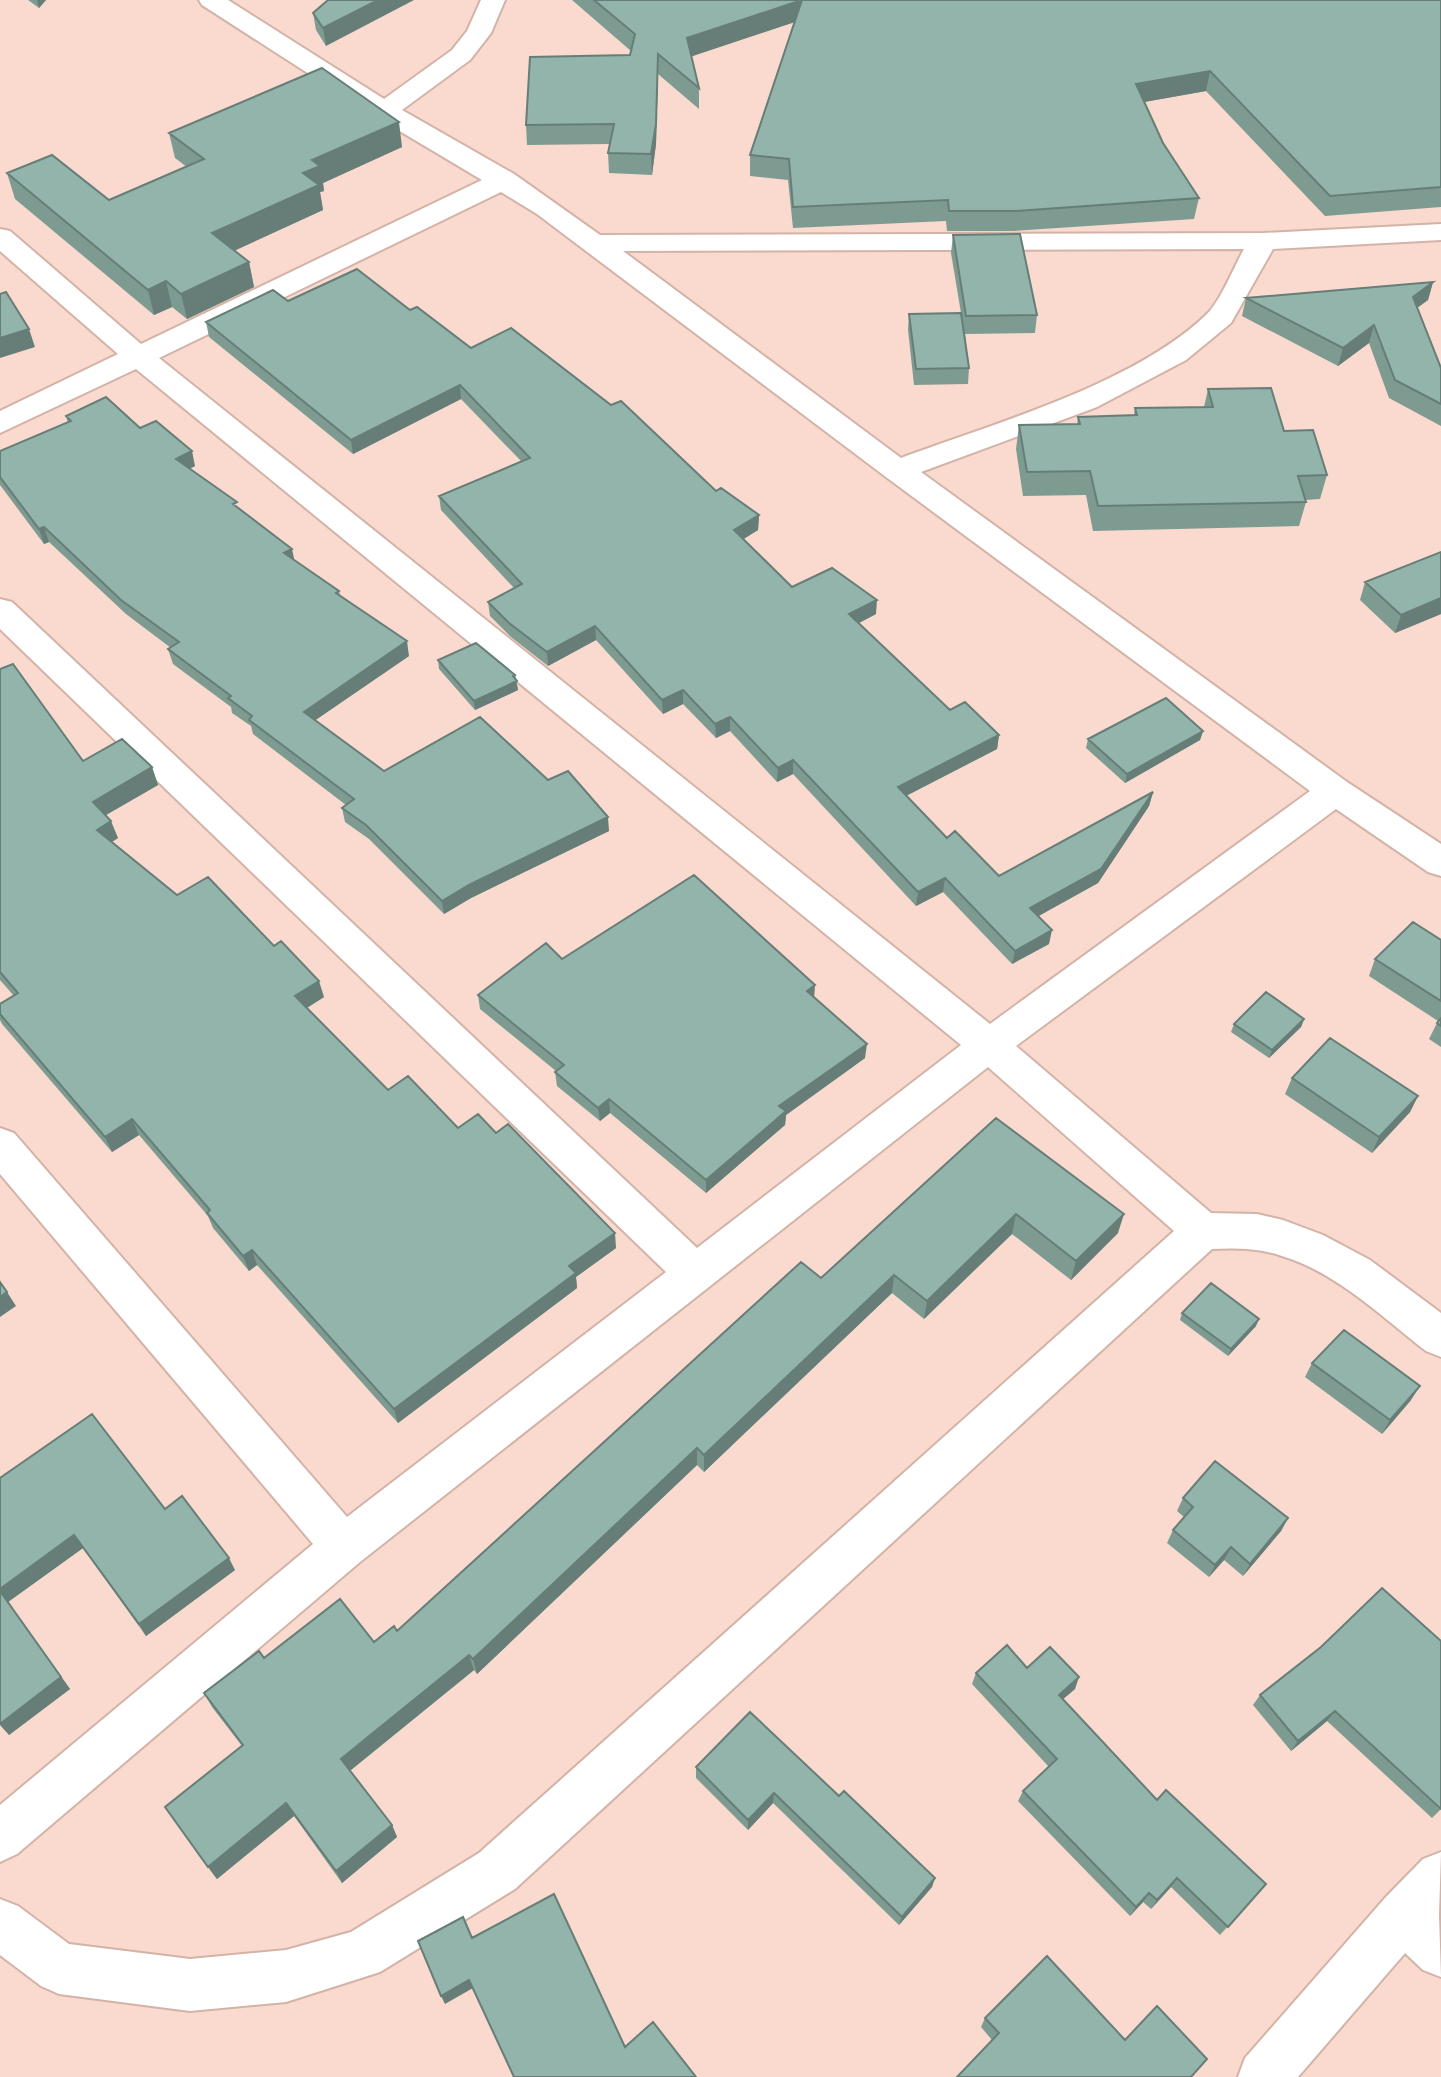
<svg xmlns="http://www.w3.org/2000/svg" width="1441" height="2077" font-family="'Titillium Web',sans-serif">
  <style>
    .lines { fill: none; stroke-linecap: round; stroke-linejoin: round }
    .minor-casing { stroke: #d3b3a7; stroke-width: 4 }
    .minor { fill: #fff; fill-rule: evenodd }
    .wall { fill: #7e9b92 }
    .shaded-wall { fill: #667e77 }
    .building { fill: #92b4aa; stroke: #667e77; stroke-width: 2 }
  </style>
  <rect width="100%" height="100%" fill="#fadace"/>
  <g class="lines">
    <g class="minor-casing">
      <path id="minor" d="M 199,0 L 228,0 L 384,99 L 452,50 L 467,31 L 481,0 L 505,0 L 491,33 L 470,60 L 402,110 L 514,174 L 600,235 L 1263,233 L 1441,224 L 1441,240 L 1273,249 L 1231,323 L 1186,360 L 1097,407 L 921,472 L 1347,782 L 1441,844 L 1441,876 L 1428,872 L 1336,809 L 1016,1046 L 1211,1213 L 1257,1214 L 1283,1220 L 1323,1235 L 1370,1260 L 1441,1313 L 1441,1357 L 1426,1351 C 1382,1317 1336,1272 1282,1256 C 1259,1248 1236,1248 1212,1249 L 515,1889 L 380,1972 L 286,2002 L 190,2011 L 59,1994 L 41,1986 L 0,1955 L 0,1899 L 18,1906 L 69,1944 L 190,1959 L 286,1950 L 351,1932 L 479,1853 L 1174,1231 L 988,1067 L 360,1562 L 17,1854 L 0,1862 L 0,1805 L 313,1544 L 0,1174 L 0,1128 L 14,1133 L 347,1517 L 666,1272 L 0,629 L 0,599 L 12,602 L 697,1248 L 961,1045 L 136,369 L 0,433 L 0,411 L 118,354 L 0,251 L 0,229 L 10,231 L 141,344 L 482,180 L 376,117 L 202,5 ZM 501,192 L 537,214 L 886,477 L 1310,791 L 990,1024 L 159,358 ZM 1244,249 C 1234,267 1221,300 1207,314 C 1135,384 995,423 901,458 L 623,251 Z
        M 1441,1852 L 1439,1915 L 1441,1977 L 1423,1970 L 1405,1953 L 1298,2077 L 1238,2077 L 1245,2058 L 1385,1898 L 1423,1859 Z"/>
    </g>
    <use href="#minor" class="minor"/>
  </g>
  <path class="wall" d="M 28,0 L 46,0 L 39,8 Z
    M 328,0 L 326,46 L 316,30 L 313,13 Z
    M 572,0 L 1441,0 L 1441,207 L 1325,216 L 1206,91 L 1144,102 L 1163,143 L 1199,198 L 1194,219 L 1013,231 L 947,231 L 946,221 L 793,228 L 788,180 L 750,176 L 750,155 L 794,22 L 691,56 L 699,88 L 699,109 L 658,74 L 656,144 L 652,175 L 609,173 L 608,153 L 610,144 L 527,145 L 526,125 L 630,55 L 631,51 Z
    M 169,133 L 402,147 L 323,183 L 324,191 L 320,192 L 323,210 L 234,251 L 249,262 L 254,287 L 187,319 L 172,307 L 154,315 L 15,199 L 7,173 L 109,200 L 187,167 L 175,158 Z
    M 953,235 L 1037,315 L 1035,333 L 965,334 L 969,368 L 968,384 L 914,385 L 908,330 L 909,314 L 961,313 L 951,253 Z
    M 1433,282 L 1428,300 L 1417,308 L 1441,368 L 1441,426 L 1389,398 L 1369,343 L 1338,366 L 1242,316 L 1246,298 Z
    M 288,301 L 410,310 L 471,348 L 759,515 L 758,530 L 743,539 L 792,587 L 876,614 L 858,623 L 950,710 L 999,735 L 997,749 L 906,796 L 947,838 L 999,876 L 1153,792 L 1149,806 L 1098,883 L 1038,916 L 1049,944 L 1012,964 L 943,892 L 916,906 L 793,774 L 777,782 L 730,731 L 716,738 L 683,704 L 663,714 L 596,640 L 548,666 L 511,637 L 490,616 L 488,602 L 514,588 L 441,510 L 439,496 L 521,461 L 461,399 L 353,454 L 209,337 L 206,322 Z
    M 1208,389 L 1284,431 L 1327,475 L 1320,499 L 1305,500 L 1306,502 L 1299,526 L 1093,531 L 1086,495 L 1023,496 L 1016,449 L 1019,425 L 1077,425 L 1078,417 L 1134,415 L 1135,408 L 1204,407 Z
    M 66,416 L 140,428 L 195,466 L 190,469 L 238,508 L 294,560 L 339,591 L 340,596 L 409,656 L 315,720 L 384,771 L 548,780 L 609,831 L 471,898 L 444,914 L 369,839 L 345,822 L 342,808 L 346,805 L 253,734 L 251,726 L 232,713 L 231,707 L 173,664 L 168,649 L 171,648 L 126,614 L 49,542 L 44,544 L 0,485 L 0,451 L 68,423 Z
    M 1441,552 L 1441,614 L 1395,633 L 1360,600 L 1365,582 Z
    M 438,660 L 515,675 L 518,690 L 475,710 L 439,669 Z
    M 0,669 L 83,761 L 152,767 L 158,785 L 106,815 L 118,838 L 112,842 L 177,895 L 324,997 L 307,1008 L 388,1090 L 458,1128 L 496,1133 L 616,1248 L 576,1277 L 577,1288 L 398,1423 L 257,1265 L 249,1271 L 213,1228 L 208,1216 L 139,1135 L 112,1152 L 2,1024 L 0,1020 L 0,1004 L 14,996 L 0,980 Z
    M 1203,731 L 1200,740 L 1125,783 L 1086,748 L 1088,739 Z
    M 1441,940 L 1441,1047 L 1429,1039 L 1438,1021 L 1369,976 L 1375,959 Z
    M 562,959 L 814,997 L 865,1058 L 786,1115 L 785,1125 L 706,1193 L 610,1113 L 600,1121 L 557,1086 L 555,1072 L 556,1071 L 480,1009 L 478,995 Z
    M 1304,1019 L 1301,1027 L 1269,1058 L 1231,1032 L 1234,1024 Z
    M 1292,1078 L 1418,1096 L 1410,1112 L 1372,1153 L 1285,1094 Z
    M 996,1118 L 1118,1233 L 1071,1280 L 1012,1234 L 924,1319 L 892,1293 L 704,1472 L 697,1465 L 477,1674 L 474,1670 L 350,1771 L 392,1825 L 397,1837 L 342,1883 L 294,1816 L 217,1879 L 208,1867 L 242,1746 L 212,1707 L 204,1693 L 264,1658 L 374,1642 L 397,1631 L 821,1278 Z
    M 1182,1313 L 1256,1326 L 1228,1356 L 1180,1320 Z
    M 1312,1363 L 1411,1400 L 1382,1434 L 1305,1377 Z
    M 0,1478 L 165,1509 L 235,1570 L 146,1636 L 83,1548 L 8,1602 L 70,1689 L 9,1735 Z
    M 1183,1498 L 1288,1518 L 1281,1531 L 1243,1576 L 1224,1560 L 1209,1577 L 1167,1543 L 1173,1530 L 1184,1517 L 1177,1511 Z
    M 1441,1641 L 1441,1809 L 1432,1818 L 1327,1721 L 1291,1751 L 1253,1705 L 1260,1695 Z
    M 1027,1668 L 1075,1689 L 1063,1699 L 1157,1800 L 1266,1884 L 1220,1935 L 1171,1887 L 1151,1909 L 1143,1902 L 1130,1916 L 1018,1801 L 1023,1791 L 1049,1767 L 972,1684 L 976,1673 Z
    M 750,1712 L 932,1887 L 899,1925 L 773,1803 L 748,1830 L 696,1778 L 696,1767 Z
    M 985,2018 L 1125,2040 L 992,2040 L 981,2027 Z"/>
  <path class="shaded-wall" d="M 37,0 L 46,0 L 39,8 Z
    M 378,0 L 414,0 L 326,46 L 323,28 Z
    M 802,0 L 801,20 L 687,58 L 687,38 Z
    M 658,54 L 658,74 L 656,144 L 652,175 L 651,154 Z
    M 1210,71 L 1206,91 L 1133,104 L 1136,84 Z
    M 399,122 L 402,147 L 323,183 L 324,191 L 320,192 L 323,210 L 218,258 L 212,233 L 303,173 L 312,160 Z
    M 249,262 L 254,287 L 187,319 L 181,294 Z
    M 166,281 L 172,307 L 154,315 L 148,290 Z
    M 1433,282 L 1428,300 L 1407,315 L 1413,297 Z
    M 1374,325 L 1369,343 L 1338,366 L 1343,348 Z
    M 29,329 L 35,347 L 0,358 L 0,338 Z
    M 460,385 L 461,399 L 353,454 L 351,440 Z
    M 192,451 L 195,466 L 180,473 L 176,459 Z
    M 759,515 L 758,530 L 734,545 L 734,530 Z
    M 44,527 L 49,542 L 44,544 L 39,529 Z
    M 292,549 L 295,563 L 284,553 Z
    M 1441,598 L 1441,614 L 1395,633 L 1401,615 Z
    M 877,600 L 876,614 L 848,629 L 849,614 Z
    M 595,626 L 596,640 L 548,666 L 547,652 Z
    M 407,641 L 409,656 L 307,726 L 304,712 Z
    M 515,675 L 518,690 L 475,710 L 474,701 Z
    M 683,690 L 683,704 L 663,714 L 662,700 Z
    M 730,717 L 730,731 L 716,738 L 715,724 Z
    M 1203,731 L 1200,740 L 1125,783 L 1127,774 Z
    M 999,735 L 997,749 L 896,801 L 898,787 Z
    M 793,760 L 793,774 L 777,782 L 778,768 Z
    M 152,767 L 158,785 L 99,819 L 93,802 Z
    M 1153,792 L 1149,806 L 1098,883 L 1028,922 L 1030,908 Z
    M 608,817 L 609,831 L 471,898 L 444,914 L 442,901 L 469,885 Z
    M 111,821 L 118,838 L 103,847 L 97,830 Z
    M 945,878 L 943,892 L 916,906 L 918,892 Z
    M 1052,930 L 1049,944 L 1012,964 L 1015,951 Z
    M 319,981 L 324,997 L 300,1012 L 295,996 Z
    M 815,985 L 814,999 L 807,991 Z
    M 1304,1019 L 1301,1027 L 1269,1058 L 1272,1050 Z
    M 867,1044 L 865,1058 L 786,1115 L 785,1125 L 706,1193 L 706,1180 L 779,1106 Z
    M 1418,1096 L 1410,1112 L 1372,1153 L 1379,1137 Z
    M 609,1099 L 610,1113 L 600,1121 L 598,1108 Z
    M 132,1119 L 139,1135 L 112,1152 L 105,1137 Z
    M 1016,1214 L 1012,1234 L 924,1319 L 927,1301 Z
    M 1124,1214 L 1118,1233 L 1071,1280 L 1076,1261 Z
    M 615,1233 L 616,1248 L 576,1277 L 577,1288 L 398,1423 L 394,1409 L 569,1266 Z
    M 252,1250 L 257,1265 L 249,1271 L 243,1256 Z
    M 894,1275 L 892,1293 L 704,1472 L 704,1455 Z
    M 7,1292 L 16,1306 L 0,1317 L 0,1297 Z
    M 1259,1319 L 1256,1326 L 1228,1356 L 1231,1349 Z
    M 1420,1386 L 1411,1400 L 1382,1434 L 1390,1420 Z
    M 697,1448 L 697,1465 L 477,1674 L 473,1659 Z
    M 1288,1518 L 1281,1531 L 1243,1576 L 1250,1564 Z
    M 74,1535 L 83,1548 L 8,1602 L 70,1689 L 9,1735 L 0,1725 L 0,1589 Z
    M 1231,1547 L 1224,1560 L 1209,1577 L 1215,1565 Z
    M 229,1558 L 235,1570 L 146,1636 L 139,1624 Z
    M 469,1655 L 474,1670 L 347,1773 L 341,1759 Z
    M 1079,1677 L 1075,1689 L 1055,1706 L 1059,1695 Z
    M 1335,1711 L 1327,1721 L 1291,1751 L 1298,1741 Z
    M 774,1793 L 773,1803 L 748,1830 L 748,1820 Z
    M 286,1803 L 294,1816 L 217,1879 L 208,1867 Z
    M 392,1825 L 397,1837 L 342,1883 L 336,1871 Z
    M 935,1878 L 932,1887 L 899,1925 L 902,1917 Z
    M 1177,1878 L 1171,1887 L 1151,1909 L 1157,1900 Z
    M 1149,1893 L 1143,1902 L 1130,1916 L 1136,1907 Z
    M 469,1980 L 473,1988 L 445,2004 L 441,1996 Z"/>
  <path class="building" d="M 328,0 L 378,0 L 323,28 L 313,13 Z
    M 594,0 L 802,0 L 687,38 L 699,88 L 658,54 L 656,124 L 651,154 L 608,153 L 614,124 L 526,125 L 530,57 L 630,55 L 635,34 Z
    M 802,0 L 1441,0 L 1441,187 L 1330,196 L 1210,71 L 1136,84 L 1163,143 L 1199,198 L 1016,211 L 949,211 L 948,200 L 793,207 L 789,159 L 750,155 Z
    M 322,68 L 399,122 L 312,160 L 320,166 L 303,173 L 319,185 L 212,233 L 249,262 L 181,294 L 166,281 L 148,290 L 7,173 L 52,155 L 109,200 L 204,159 L 169,133 Z
    M 1020,234 L 1037,315 L 966,316 L 953,235 Z
    M 357,269 L 410,310 L 417,307 L 471,348 L 511,328 L 611,405 L 621,401 L 716,491 L 721,488 L 759,515 L 734,530 L 792,587 L 832,568 L 877,600 L 849,614 L 950,710 L 965,702 L 999,735 L 898,787 L 947,838 L 955,831 L 999,876 L 1153,792 L 1101,869 L 1030,908 L 1052,930 L 1015,951 L 945,878 L 918,892 L 793,760 L 778,768 L 730,717 L 715,724 L 683,690 L 662,700 L 595,626 L 547,652 L 509,623 L 488,602 L 522,584 L 439,496 L 530,458 L 460,385 L 351,440 L 206,322 L 273,290 L 288,301 Z
    M 1433,282 L 1413,297 L 1441,368 L 1441,404 L 1395,380 L 1374,325 L 1343,348 L 1246,298 Z
    M 6,292 L 29,329 L 0,338 L 0,294 Z
    M 961,313 L 969,368 L 916,369 L 909,314 Z
    M 1271,388 L 1284,431 L 1313,430 L 1327,475 L 1298,476 L 1306,502 L 1098,506 L 1090,471 L 1027,472 L 1019,425 L 1080,424 L 1078,417 L 1137,415 L 1135,408 L 1213,407 L 1208,389 Z
    M 106,397 L 140,428 L 156,421 L 192,451 L 176,459 L 237,502 L 233,504 L 292,549 L 284,553 L 339,591 L 336,593 L 407,641 L 304,712 L 384,771 L 480,717 L 548,780 L 568,771 L 608,817 L 469,885 L 442,901 L 366,825 L 342,808 L 354,799 L 249,720 L 252,716 L 228,698 L 231,696 L 168,649 L 179,642 L 121,600 L 44,527 L 39,529 L 0,477 L 0,451 L 71,421 L 66,416 Z
    M 1441,552 L 1441,598 L 1401,615 L 1365,582 Z
    M 476,643 L 515,675 L 513,676 L 517,681 L 474,701 L 438,660 Z
    M 13,664 L 83,761 L 122,739 L 152,767 L 93,802 L 111,821 L 97,830 L 177,895 L 208,877 L 274,946 L 281,941 L 319,981 L 295,996 L 388,1090 L 408,1076 L 458,1128 L 478,1114 L 496,1133 L 508,1124 L 615,1233 L 569,1266 L 576,1273 L 394,1409 L 252,1250 L 243,1256 L 207,1213 L 210,1210 L 132,1119 L 105,1137 L 0,1014 L 0,1004 L 18,993 L 0,972 L 0,669 Z
    M 1166,698 L 1203,731 L 1127,774 L 1088,739 Z
    M 694,875 L 815,985 L 807,991 L 867,1044 L 779,1106 L 786,1111 L 706,1180 L 609,1099 L 598,1108 L 555,1072 L 564,1065 L 478,995 L 546,943 L 562,959 Z
    M 1413,922 L 1441,940 L 1441,1001 L 1375,959 Z
    M 1266,992 L 1304,1019 L 1272,1050 L 1234,1024 Z
    M 1441,1018 L 1441,1026 L 1437,1023 Z
    M 1330,1038 L 1418,1096 L 1379,1137 L 1292,1078 Z
    M 996,1118 L 1124,1214 L 1076,1261 L 1016,1214 L 927,1301 L 894,1275 L 704,1455 L 697,1448 L 473,1659 L 469,1655 L 341,1759 L 392,1825 L 336,1871 L 286,1803 L 208,1867 L 165,1807 L 243,1745 L 204,1693 L 259,1651 L 264,1658 L 340,1599 L 374,1642 L 394,1626 L 397,1631 L 801,1262 L 821,1278 Z
    M 0,1282 L 7,1292 L 0,1297 Z
    M 1211,1283 L 1259,1319 L 1231,1349 L 1182,1313 Z
    M 1344,1330 L 1420,1386 L 1390,1420 L 1312,1363 Z
    M 92,1414 L 165,1509 L 182,1496 L 229,1558 L 139,1624 L 74,1535 L 0,1589 L 0,1478 Z
    M 1215,1461 L 1288,1518 L 1250,1564 L 1231,1547 L 1215,1565 L 1173,1530 L 1193,1507 L 1183,1498 Z
    M 1382,1588 L 1441,1641 L 1441,1809 L 1335,1711 L 1298,1741 L 1260,1695 L 1321,1647 Z
    M 0,1591 L 61,1677 L 0,1724 Z
    M 1007,1645 L 1027,1668 L 1050,1647 L 1079,1677 L 1059,1695 L 1157,1800 L 1166,1790 L 1266,1884 L 1228,1927 L 1177,1878 L 1157,1900 L 1149,1893 L 1136,1907 L 1023,1791 L 1057,1759 L 976,1673 Z
    M 750,1712 L 839,1796 L 844,1791 L 935,1878 L 902,1917 L 774,1793 L 748,1820 L 696,1767 Z
    M 554,1894 L 625,2047 L 653,2022 L 696,2077 L 514,2077 L 469,1980 L 441,1996 L 418,1941 L 463,1917 L 472,1938 Z
    M 1047,1956 L 1125,2040 L 1157,2006 L 1207,2059 L 1191,2077 L 957,2077 L 999,2033 L 985,2018 Z"/>
</svg>
